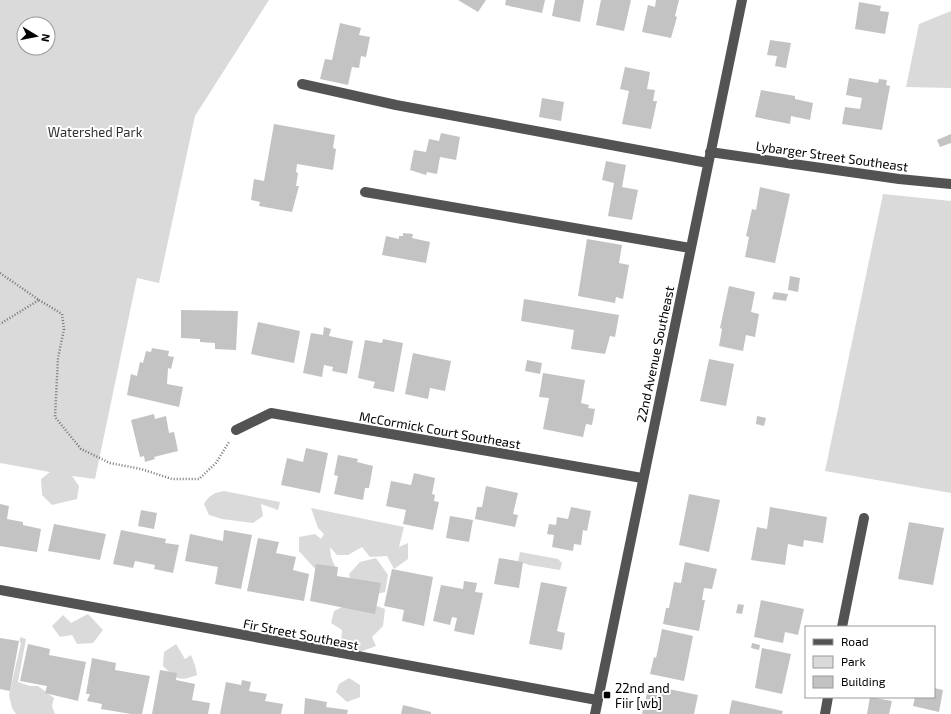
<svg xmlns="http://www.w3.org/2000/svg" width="951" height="714" font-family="'Exo 2',sans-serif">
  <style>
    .green { fill: #dadada; fill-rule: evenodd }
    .building { fill: #c3c3c3 }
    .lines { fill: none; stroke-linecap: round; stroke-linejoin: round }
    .path { stroke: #757575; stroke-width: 2.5; stroke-dasharray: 1 2; stroke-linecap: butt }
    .minor { stroke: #535353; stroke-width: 10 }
    .poi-dot { fill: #000; stroke: #fff; stroke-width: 1.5 }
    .labels { text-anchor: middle; stroke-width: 4; stroke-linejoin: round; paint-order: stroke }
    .park-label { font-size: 13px; fill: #313131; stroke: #fff }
    .street-label { font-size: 13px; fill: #000; stroke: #fff }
    .poi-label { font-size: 13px; fill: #000; stroke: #fff; text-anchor: start }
  </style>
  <rect width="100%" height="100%" fill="#fff"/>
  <path class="green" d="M 0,0 L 269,0 L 195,116 L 159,283 L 137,278 L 95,479 L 72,476 L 79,486 L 77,499 L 52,505 L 42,495 L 41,479 L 50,472 L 0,463 ZM 24,24 L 48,24 L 48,48 L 24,48 Z
    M 951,11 L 951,88 L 906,87 L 919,24 Z
    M 883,194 L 951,201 L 951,493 L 825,471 Z
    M 224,491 L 280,502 L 278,510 L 261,504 L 263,516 L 253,523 L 222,519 L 209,515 L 204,504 C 209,495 214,493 224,491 Z
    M 311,508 L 404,527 L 399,547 L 408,543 L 408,559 L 394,569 L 387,556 L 370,557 L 362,547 L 348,555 L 337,555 L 330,547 L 331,557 L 336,569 L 317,571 L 299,551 L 299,537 L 315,534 L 321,539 L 324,534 L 318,528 Z
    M 520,552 L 558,559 L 562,563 L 560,570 L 529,565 L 518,561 Z
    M 376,558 L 388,575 L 385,592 L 364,597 L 353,591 L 349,574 L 360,562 Z
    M 369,603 L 385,609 L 383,626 L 372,637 L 376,646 L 357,653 L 341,643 L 342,630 L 331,623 L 334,611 L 348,604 Z
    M 88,614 L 103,630 L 93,643 L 77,644 L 72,635 L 60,637 L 52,626 L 63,615 L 71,623 Z
    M 21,637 L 26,639 L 18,682 L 30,686 L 38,686 L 54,698 L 52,706 L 55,714 L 16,714 L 12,708 L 9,695 L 21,643 L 19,640 Z
    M 176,644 L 185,659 L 191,655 L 195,665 L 197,675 C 179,682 176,679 163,666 L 164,652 Z
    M 349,678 L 360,685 L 360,697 L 347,702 L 336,692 L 339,684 Z"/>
  <path class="building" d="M 458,0 L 486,0 L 478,12 Z
    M 506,0 L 545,0 L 542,13 L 505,5 Z
    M 555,0 L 584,0 L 580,22 L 552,16 Z
    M 601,0 L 631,0 L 624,31 L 596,25 Z
    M 656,0 L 679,0 L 675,16 L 677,17 L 671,38 L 642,32 L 648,5 L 655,7 Z
    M 859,2 L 881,6 L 880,11 L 889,12 L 885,34 L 855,29 Z
    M 340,23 L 361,28 L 359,35 L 370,37 L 366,57 L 361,56 L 359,68 L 352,67 L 348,85 L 320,79 L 325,59 L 332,60 Z
    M 770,40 L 791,43 L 786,68 L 775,66 L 777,56 L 767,55 Z
    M 625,67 L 650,72 L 647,89 L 655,90 L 653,101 L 657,101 L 651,129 L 622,124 L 629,91 L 620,89 Z
    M 849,78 L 878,83 L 879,79 L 887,80 L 886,85 L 890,86 L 882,130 L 842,124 L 845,107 L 860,109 L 862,98 L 846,95 Z
    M 761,90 L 795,96 L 795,99 L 813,103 L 810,120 L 791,116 L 790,124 L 755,117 Z
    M 542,98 L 564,102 L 561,121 L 539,117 Z
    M 274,124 L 335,135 L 333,148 L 336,149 L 333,170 L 297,164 L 296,172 L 298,173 L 296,186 L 299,186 L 292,212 L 259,206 L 260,202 L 251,200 L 254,179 L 264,181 Z
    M 441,133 L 460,137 L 456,160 L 440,157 L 437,174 L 427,172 L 426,175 L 410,170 L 414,150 L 426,152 L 429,139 L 439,141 Z
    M 951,134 L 951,143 L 940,147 L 937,140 Z
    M 606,161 L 626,165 L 622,187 L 638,190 L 632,220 L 608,216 L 614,183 L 602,180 Z
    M 760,187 L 790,194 L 775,263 L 745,257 L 749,237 L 746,236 L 752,209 L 756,210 Z
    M 403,233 L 413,234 L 412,238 L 430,242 L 426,263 L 382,255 L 386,236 L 399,239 L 399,236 L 403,236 Z
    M 587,239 L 622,245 L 619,263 L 629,265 L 623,299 L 616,297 L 615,303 L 578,296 Z
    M 790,276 L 800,278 L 798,292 L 788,290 Z
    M 729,286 L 755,292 L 751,312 L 759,314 L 755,337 L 746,335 L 743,351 L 719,346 L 722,329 L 720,328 Z
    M 774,292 L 788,294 L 786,301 L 772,299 Z
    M 524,299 L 619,315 L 615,337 L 610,336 L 605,354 L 571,349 L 574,330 L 521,321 Z
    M 181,310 L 238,311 L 236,350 L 215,349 L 215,343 L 200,342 L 200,339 L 181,338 Z
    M 258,322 L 300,331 L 294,363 L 251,354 Z
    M 324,327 L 331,329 L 329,336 L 353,341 L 347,374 L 332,371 L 333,367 L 324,365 L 322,377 L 303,373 L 311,333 L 323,335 Z
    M 383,339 L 403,343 L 394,392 L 373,388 L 375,382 L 358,378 L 365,340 L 382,343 Z
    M 152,348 L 169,351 L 168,356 L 174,357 L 171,369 L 168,368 L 167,384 L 183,387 L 179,407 L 127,395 L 131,374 L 137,376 L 140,362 L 143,363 L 146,351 L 151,352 Z
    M 413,353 L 451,361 L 445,391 L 430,388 L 428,399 L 405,394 Z
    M 709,359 L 734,364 L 726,406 L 700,401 Z
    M 527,360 L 542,363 L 540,374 L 525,371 Z
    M 543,373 L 585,380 L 581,403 L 589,405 L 588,408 L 595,409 L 592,425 L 586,424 L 583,437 L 543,429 L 549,398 L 539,397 Z
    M 154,414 L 155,419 L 166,416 L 169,433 L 174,432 L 178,451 L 154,457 L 155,459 L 145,462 L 144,456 L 140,457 L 131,420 Z
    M 757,416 L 766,418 L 764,426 L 756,424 Z
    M 306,448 L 328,453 L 320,493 L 281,485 L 287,458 L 303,462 Z
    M 338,455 L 358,459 L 357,462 L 373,466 L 369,488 L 365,488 L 363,500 L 334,494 L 338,476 L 334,475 Z
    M 414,473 L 435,478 L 432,494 L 435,495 L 434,501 L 439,502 L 433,530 L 403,524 L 406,510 L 386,506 L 391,481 L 411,485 Z
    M 486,486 L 518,493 L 513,514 L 518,515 L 515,527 L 475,519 L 477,507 L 482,507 Z
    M 689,494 L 720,500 L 709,552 L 679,545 Z
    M 0,504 L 9,506 L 7,519 L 23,522 L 23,525 L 41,529 L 37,552 L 0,546 Z
    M 571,507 L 591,511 L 587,531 L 583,530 L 581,545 L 574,544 L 573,551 L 552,547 L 554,535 L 547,534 L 549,524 L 556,525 L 557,517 L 568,519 Z
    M 770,507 L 827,517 L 823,543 L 804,540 L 803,547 L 788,544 L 785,565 L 751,560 L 757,527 L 767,529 Z
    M 141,510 L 157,513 L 154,529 L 138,526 Z
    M 450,516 L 473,520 L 469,542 L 446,538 Z
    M 909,522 L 944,528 L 933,585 L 898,579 Z
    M 54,524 L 106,534 L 100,560 L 48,551 Z
    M 121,530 L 166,539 L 165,543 L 179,545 L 173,573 L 154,569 L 155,565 L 135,561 L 133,568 L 113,564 Z
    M 224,530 L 252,535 L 241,589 L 215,584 L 218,567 L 185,561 L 190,534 L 223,541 Z
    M 258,538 L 279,542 L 276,553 L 296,557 L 293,570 L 309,574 L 304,601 L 247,591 Z
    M 499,558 L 523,562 L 519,588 L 494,584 Z
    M 685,562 L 717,569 L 712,589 L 704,588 L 702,600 L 705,600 L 699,631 L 663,624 L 666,608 L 669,608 L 674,582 L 681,583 Z
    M 316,564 L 338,567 L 337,576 L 381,583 L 375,614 L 310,601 Z
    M 392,569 L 433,577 L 424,626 L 402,621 L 404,610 L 384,606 Z
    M 464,581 L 477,583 L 475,592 L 483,593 L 474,635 L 454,631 L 457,618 L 452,617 L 450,625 L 433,621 L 441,585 L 463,589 Z
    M 541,582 L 567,587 L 557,631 L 565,633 L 562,650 L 529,644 Z
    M 761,600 L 804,609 L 798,635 L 785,632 L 783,643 L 754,637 Z
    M 738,604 L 744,605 L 742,614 L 736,613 Z
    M 662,629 L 693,636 L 684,681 L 650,674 L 654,657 L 656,658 Z
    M 0,638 L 19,641 L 10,691 L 0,689 Z
    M 752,643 L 760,645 L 759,650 L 751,648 Z
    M 28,644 L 50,649 L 49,655 L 86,662 L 78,701 L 45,693 L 47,686 L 20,681 Z
    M 762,648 L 791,654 L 782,694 L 755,688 Z
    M 92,658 L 116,663 L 115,670 L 150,676 L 142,714 L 131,714 L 101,709 L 102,704 L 87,701 L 90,694 L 86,694 Z
    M 160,670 L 177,673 L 176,680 L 195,684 L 192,700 L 210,703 L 208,714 L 152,714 Z
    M 242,680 L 251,682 L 249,691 L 267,694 L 265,701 L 283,704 L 281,714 L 220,714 L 226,682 L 241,685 Z
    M 649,685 L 698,695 L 694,714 L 642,714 Z
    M 934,688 L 943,690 L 939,712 L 913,706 L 915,697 L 934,697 Z
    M 870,697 L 892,701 L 889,714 L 867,714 Z
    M 305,698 L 327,702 L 326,707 L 348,710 L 347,714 L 304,714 Z
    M 732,700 L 783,711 L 782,714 L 729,714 Z
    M 403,705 L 431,712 L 431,714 L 401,714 Z"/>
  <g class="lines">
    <path class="path" d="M 0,273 L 39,300 L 0,324
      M 39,300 L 62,314 L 64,329 L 58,358 L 55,417 L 81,449 L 110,463 L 141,469 L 172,479 L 199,479 L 216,463 L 229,442"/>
    <path class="minor" d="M 302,84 L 396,105 L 708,163
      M 710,152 L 899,179 L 951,184
      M 365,192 L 690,248
      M 236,430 L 271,413 L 642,478
      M 0,590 L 597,700
      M 842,627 L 864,518
      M 595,714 L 742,0
      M 825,714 L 828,697"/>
  </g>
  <rect class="poi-dot" x="603" y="691" width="8" height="8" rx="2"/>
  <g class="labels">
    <g class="park-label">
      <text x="95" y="137">Watershed Park</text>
    </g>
    <g class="street-label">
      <text transform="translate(832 156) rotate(8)" y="5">Lybarger Street Southeast</text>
      <text transform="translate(655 354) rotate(-78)" y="5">22nd Avenue Southeast</text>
      <text transform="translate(440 430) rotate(10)" y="5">McCormick Court Southeast</text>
      <text transform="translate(301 634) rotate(11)" y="5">Fir Street Southeast</text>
    </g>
    <g class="poi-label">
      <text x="615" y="693">22nd and<tspan x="615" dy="15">Fiir [wb]</tspan></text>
    </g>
  </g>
  <rect x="805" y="626" width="130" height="72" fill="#ffffff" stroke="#999999"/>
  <rect x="813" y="639" width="20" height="6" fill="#535353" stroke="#999999"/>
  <text x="841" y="646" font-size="12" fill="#000000">Road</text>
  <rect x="813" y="656" width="20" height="12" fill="#dadada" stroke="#999999"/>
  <text x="841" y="666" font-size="12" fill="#000000">Park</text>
  <rect x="813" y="676" width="20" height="12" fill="#c3c3c3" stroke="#999999"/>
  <text x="841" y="686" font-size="12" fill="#000000">Building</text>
  <g transform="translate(36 36) rotate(100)"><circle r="19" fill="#ffffff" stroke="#999999"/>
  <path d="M0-3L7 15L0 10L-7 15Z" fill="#000000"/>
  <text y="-6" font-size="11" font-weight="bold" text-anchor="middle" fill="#000000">N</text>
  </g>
</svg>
